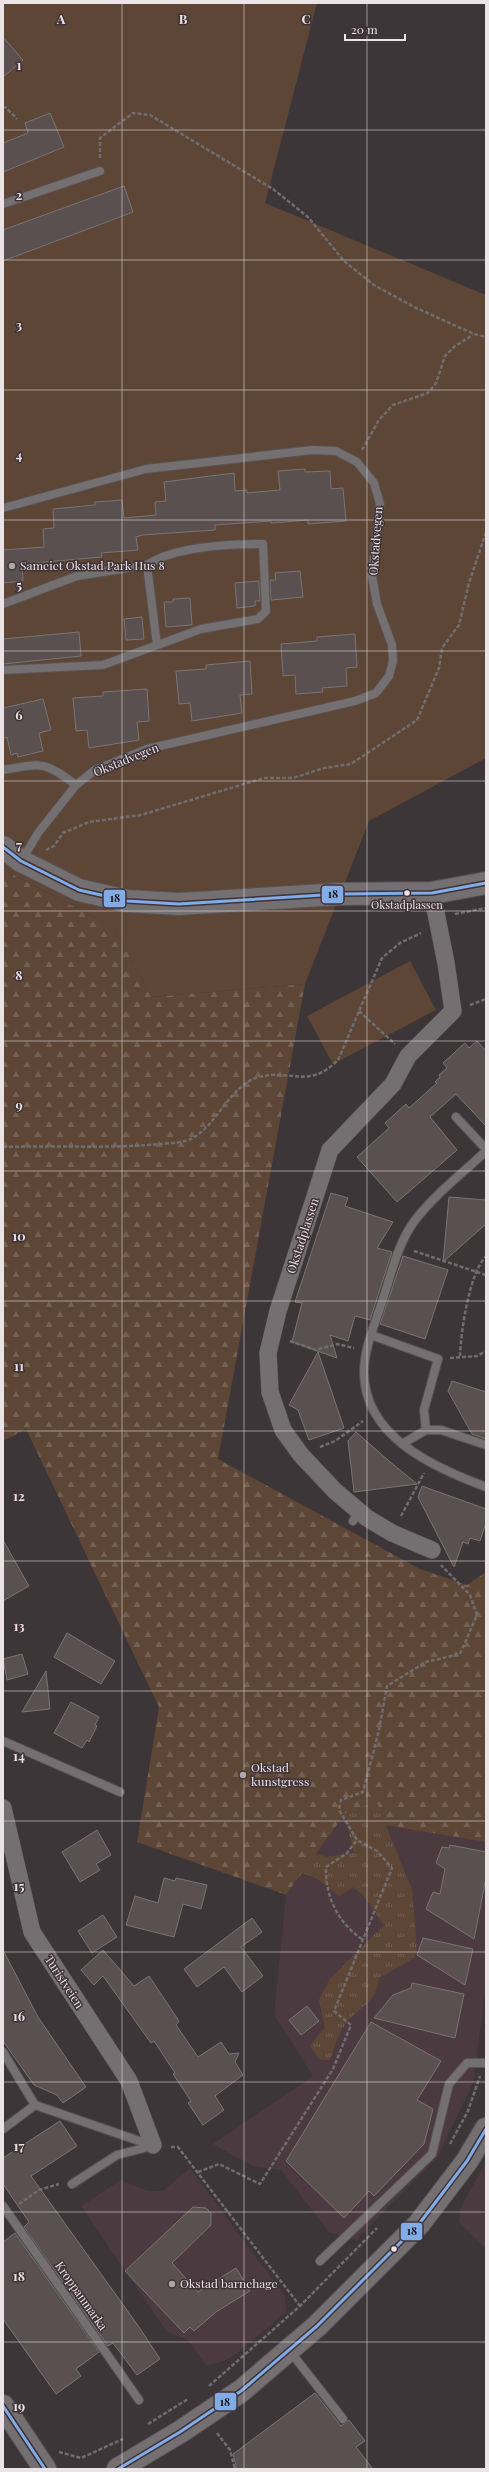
<svg xmlns="http://www.w3.org/2000/svg" width="489" height="2472" font-family="'Playfair Display',serif">
  <style>
    .built { fill: #4c3a41 }
    .green { fill: #5d4636 }
    .forest { fill: url(#forest-firs) }
    .park { fill: url(#park-tufts) }
    .building { fill: #5a5050; stroke: #797475 }
    .lines { fill: none; stroke-linecap: round; stroke-linejoin: round }
    .lane-casing { stroke: #585254; stroke-width: 10 }
    .street-casing { stroke: #585254; stroke-width: 18 }
    .secondary-casing { stroke: #585254; stroke-width: 24 }
    .path { stroke: #716c6e; stroke-width: 2.5; stroke-dasharray: 4 2; stroke-linecap: butt }
    .lane { stroke: #746f71; stroke-width: 8 }
    .street { stroke: #746f71; stroke-width: 17 }
    .secondary { stroke: #746f71; stroke-width: 22 }
    .bus-1-casing { stroke: #3f3338; stroke-width: 6 }
    .bus-1 { stroke: #82ace6; stroke-width: 3 }
    .grid { fill: none; stroke: #ebe3e6; stroke-width: 1; stroke-opacity: 0.55 }
    .poi-dot { fill: #aea6a9; stroke: #3f3338; stroke-width: 1.5 }
    .bus-dot { fill: #ebe3e6; stroke: #3f3338; stroke-width: 1.5 }
    .labels { text-anchor: middle; stroke-width: 3; stroke-linejoin: round; paint-order: stroke }
    .bus-label { font-size: 11px; fill: #ebe3e6; stroke: #3f3338 }
    .street-label { font-size: 12px; fill: #ebe3e6; stroke: #3f3338 }
    .poi-label { font-size: 12px; fill: #ebe3e6; stroke: #3f3338; text-anchor: start }
    .grid-label { font-size: 13px; text-anchor: middle; font-weight: bold; fill: #ebe3e6; stroke: #3f3338; stroke-width: 3; stroke-linejoin: round; paint-order: stroke }
    .line-badge { stroke: #3f3338; stroke-width: 1.5 }
    .pale-badge-label { font-size: 11px; text-anchor: middle; font-weight: bold; fill: #111 }
  </style>
  <defs>
    <pattern id="forest-firs" width="22" height="20" patternUnits="userSpaceOnUse"><rect width="22" height="20" fill="#5d4636"/><path d="M5 1l3.5 6h-7zM16 11l3.5 6h-7z" fill="#746153"/></pattern>
    <pattern id="park-tufts" width="24" height="20" patternUnits="userSpaceOnUse"><rect width="24" height="20" fill="#5d4636"/><path d="M3 7l-1-3M5 7V3M7 7l1-3M15 17l-1-3M17 17v-4M19 17l1-3" fill="none" stroke="#746153"/></pattern>
  </defs>
  <rect width="100%" height="100%" fill="#3c3639"/>
  <path class="built" d="M 342,1818 L 486,1842 L 486,1982 L 474,2081 L 438,2156 L 356,2240 L 329,2232 L 281,2170 L 253,2166 L 213,2144 L 313,2076 L 274,2015 L 286,1895 Z
    M 486,2162 L 486,2249 L 459,2222 L 460,2209 Z
    M 190,2168 L 285,2296 L 286,2312 L 235,2355 L 221,2362 L 206,2365 L 187,2339 L 167,2332 L 81,2206 L 121,2180 L 148,2191 L 163,2191 Z"/>
  <path class="green" d="M 3,3 L 317,3 L 265,203 L 486,295 L 486,758 L 369,821 L 305,984 L 151,997 L 114,928 L 3,869 Z
    M 410,961 L 436,1010 L 333,1064 L 307,1016 Z"/>
  <path class="forest" d="M 3,869 L 114,928 L 151,997 L 305,984 L 218,1459 L 420,1569 L 467,1585 L 486,1572 L 486,1842 L 342,1818 L 286,1895 L 137,1842 L 159,1707 L 26,1429 L 3,1441 Z"/>
  <path class="park" d="M 377,1803 L 412,1890 L 417,1948 L 414,1958 L 379,1978 C 377,2003 358,2007 345,2025 C 338,2034 334,2049 330,2060 L 319,2059 L 310,2046 L 325,2027 L 319,2000 L 329,1980 L 384,1925 L 363,1895 L 353,1887 L 339,1896 L 319,1880 L 300,1872 L 310,1852 L 327,1857 L 354,1853 L 344,1814 L 351,1809 Z"/>
  <path class="building" d="M 3,37 L 23,60 L 3,77 Z
    M 50,113 L 64,147 L 3,172 L 3,143 L 28,133 L 25,123 Z
    M 124,186 L 133,212 L 3,261 L 3,230 Z
    M 305,469 L 305,472 L 330,471 L 331,489 L 343,488 L 346,521 L 308,524 L 308,520 L 271,523 L 271,521 L 215,525 L 215,530 L 142,535 L 136,537 L 138,550 L 101,553 L 102,557 L 22,564 L 23,581 L 3,583 L 3,550 L 44,547 L 43,529 L 54,528 L 53,509 L 95,505 L 95,502 L 122,500 L 124,518 L 156,515 L 155,502 L 166,501 L 164,482 L 234,473 L 235,491 L 247,490 L 247,493 L 280,490 L 278,471 Z
    M 300,571 L 303,597 L 271,600 L 270,580 L 276,580 L 275,573 Z
    M 259,581 L 260,601 L 255,601 L 255,606 L 237,608 L 235,583 Z
    M 190,598 L 192,625 L 166,627 L 164,602 L 173,602 L 173,599 Z
    M 142,617 L 144,639 L 126,640 L 124,619 Z
    M 79,632 L 81,656 L 3,664 L 3,639 Z
    M 355,634 L 357,667 L 346,668 L 347,686 L 322,688 L 323,692 L 296,694 L 295,675 L 283,676 L 281,644 L 317,641 L 317,637 Z
    M 250,661 L 252,694 L 240,695 L 242,713 L 192,721 L 190,703 L 179,704 L 176,671 L 206,669 L 206,665 Z
    M 147,689 L 149,721 L 137,722 L 139,740 L 89,748 L 87,730 L 76,731 L 73,698 L 103,696 L 103,692 Z
    M 43,699 L 51,730 L 39,733 L 43,751 L 18,757 L 17,753 L 11,755 L 7,737 L 3,738 L 3,708 Z
    M 477,1041 L 486,1051 L 486,1126 L 456,1094 L 430,1117 L 457,1150 L 397,1202 L 357,1157 L 389,1128 L 385,1123 L 406,1104 L 409,1108 L 437,1083 L 435,1082 L 440,1077 L 439,1075 L 447,1068 L 443,1063 L 465,1043 L 469,1048 Z
    M 331,1193 L 348,1198 L 345,1206 L 393,1222 L 377,1248 L 392,1252 L 370,1320 L 355,1316 L 348,1341 L 330,1335 L 337,1358 L 292,1342 L 302,1303 L 295,1302 Z
    M 449,1197 L 486,1200 L 486,1224 L 443,1262 Z
    M 403,1256 L 448,1270 L 425,1339 L 380,1324 Z
    M 318,1352 L 344,1428 L 309,1440 L 298,1410 L 289,1405 Z
    M 452,1381 L 486,1392 L 486,1439 L 472,1434 L 448,1391 Z
    M 356,1432 L 389,1461 L 417,1484 L 354,1492 L 348,1441 Z
    M 422,1486 L 486,1509 L 486,1523 L 480,1541 L 470,1538 L 468,1544 L 463,1542 L 454,1567 L 418,1497 Z
    M 3,1540 L 29,1586 L 3,1601 Z
    M 67,1633 L 115,1661 L 101,1684 L 54,1657 Z
    M 22,1654 L 28,1674 L 7,1680 L 3,1659 Z
    M 46,1671 L 50,1709 L 22,1712 Z
    M 71,1702 L 99,1717 L 95,1725 L 97,1726 L 89,1742 L 87,1740 L 82,1748 L 54,1733 Z
    M 97,1830 L 111,1855 L 96,1864 L 100,1870 L 80,1882 L 62,1852 Z
    M 450,1845 L 486,1852 L 486,1878 L 474,1939 L 426,1909 L 433,1892 L 440,1894 L 445,1869 L 436,1863 L 442,1847 L 449,1848 Z
    M 164,1878 L 175,1881 L 176,1878 L 207,1885 L 201,1909 L 183,1904 L 174,1937 L 126,1925 L 135,1896 L 158,1903 Z
    M 103,1915 L 117,1937 L 92,1953 L 78,1931 Z
    M 252,1918 L 262,1932 L 241,1947 L 263,1976 L 242,1992 L 224,1967 L 197,1987 L 184,1969 Z
    M 423,1938 L 473,1949 L 465,1985 L 417,1955 Z
    M 3,1950 L 38,2017 L 86,2087 L 63,2103 L 57,2095 L 34,2085 L 3,2041 Z
    M 103,1950 L 134,1986 L 149,1976 L 179,2021 L 176,2025 L 198,2057 L 221,2042 L 229,2054 L 239,2053 L 235,2062 L 243,2075 L 215,2096 L 224,2110 L 203,2125 L 188,2103 L 191,2101 L 173,2074 L 175,2073 L 154,2041 L 151,2043 L 103,1976 L 94,1985 L 81,1970 Z
    M 412,1983 L 464,1994 L 455,2038 L 374,2018 L 393,1995 L 411,1988 Z
    M 307,2006 L 319,2021 L 301,2035 L 289,2020 Z
    M 371,2022 L 441,2061 L 417,2100 L 433,2109 L 424,2144 L 374,2196 L 369,2191 L 344,2218 L 286,2161 Z
    M 60,2121 L 77,2146 L 31,2176 L 139,2327 L 160,2359 L 137,2375 L 113,2343 L 108,2346 L 24,2227 L 29,2222 L 3,2184 L 3,2158 Z
    M 193,2207 L 206,2208 L 211,2213 L 211,2225 L 172,2263 L 198,2292 L 236,2268 L 250,2291 L 216,2312 L 194,2331 L 190,2327 L 184,2333 L 125,2271 Z
    M 15,2233 L 99,2352 L 76,2369 L 81,2376 L 56,2394 L 3,2319 L 3,2242 Z
    M 315,2393 L 341,2426 L 349,2420 L 365,2441 L 356,2447 L 373,2469 L 237,2469 L 233,2454 Z"/>
  <g class="lines">
    <g class="lane-casing">
      <path id="lane" d="M 3,204 L 100,171
        M 3,508 L 146,469 L 312,450 L 336,451 L 357,462 L 374,483 L 380,504 L 372,576 L 377,604 L 392,645 L 393,661 L 389,676 L 376,693 L 355,701 L 147,749 L 95,770 L 76,785 L 38,833 L 22,860
        M 147,565 L 157,645
        M 3,604 L 77,576 L 147,565 C 175,546 230,544 263,544 L 266,611 L 258,619 L 201,629 L 103,665 L 3,670
        M 3,770 C 42,763 44,761 76,785
        M 456,1117 L 486,1149
        M 486,1151 C 463,1173 428,1200 411,1226 C 396,1249 390,1279 381,1305 C 374,1326 364,1350 364,1372 C 364,1437 435,1468 486,1487
        M 371,1335 L 438,1359 L 424,1410 L 426,1430
        M 402,1444 L 426,1430 L 441,1430 L 486,1445
        M 353,1521 L 359,1511
        M 3,1741 L 120,1792
        M 3,2052 L 35,2105
        M 35,2105 L 151,2145
        M 3,2129 L 35,2105
        M 72,2184 L 117,2155 L 152,2146
        M 3,2206 L 139,2400
        M 320,2261 L 432,2154 L 449,2084 L 467,2063 L 486,2063
        M 289,2350 L 343,2419"/>
    </g>
    <g class="street-casing">
      <path id="street" d="M 432,893 L 446,963 L 453,1011 L 408,1056 L 393,1084 L 330,1150 L 278,1311 L 268,1353 L 270,1392 L 283,1430 L 301,1455 L 335,1491 L 367,1518 L 392,1533 L 432,1550
        M 3,1808 L 32,1932 L 129,2081 L 153,2145"/>
    </g>
    <g class="secondary-casing">
      <path id="secondary" d="M 3,847 L 21,861 L 79,890 L 127,901 L 179,904 L 339,894 L 432,893 L 486,883
        M 3,2406 L 45,2469
        M 118,2469 L 180,2432 L 241,2391 L 317,2326 L 419,2224 L 467,2161 L 486,2129"/>
    </g>
    <path class="path" d="M 3,108 L 5,107 L 17,119
      M 100,158 L 100,138 L 133,113 L 150,115 L 273,189 L 308,217 L 344,261 L 374,285 L 414,307 L 474,334 L 486,337
      M 362,450 L 379,420 L 393,405 L 428,393 L 436,383 L 445,356 L 455,346 L 473,335
      M 46,850 L 54,846 L 63,833 L 89,822 L 141,815 L 264,778 L 293,778 L 324,768 L 351,764 L 417,720 L 439,668 L 442,648 L 459,625 L 469,583 L 486,532
      M 455,914 L 486,908
      M 470,1005 L 486,999
      M 359,1011 L 395,1044
      M 3,1147 C 55,1145 108,1149 160,1144 C 170,1143 184,1143 193,1138 C 217,1124 231,1086 256,1078 C 290,1067 307,1091 338,1060 L 382,958 L 400,943 L 421,933
      M 414,1251 L 486,1275
      M 290,1341 L 316,1350 L 337,1344 L 354,1348
      M 460,1356 C 461,1331 469,1274 486,1256
      M 450,1358 L 477,1356 L 486,1351
      M 320,1447 L 335,1441 L 363,1421
      M 401,1516 L 424,1473
      M 362,1939 C 338,1923 325,1896 326,1867 L 347,1853 L 357,1840 L 339,1810 L 341,1800 L 363,1792 L 379,1730 L 387,1686 L 426,1662 L 460,1654 L 477,1615 L 470,1595 L 441,1565
      M 450,2144 L 468,2111 L 480,2076
      M 171,2147 L 178,2147 L 300,2306
      M 198,2172 L 219,2164 L 260,2184 L 333,2069 L 351,2025 L 334,2011 L 392,1868 L 377,1851 L 357,1840
      M 19,2204 L 39,2190 L 59,2184
      M 209,2386 L 300,2306 L 377,2228
      M 148,2424 L 188,2399
      M 217,2433 L 230,2450 L 235,2469
      M 59,2452 L 81,2458 L 123,2439"/>
    <use href="#lane" class="lane"/>
    <use href="#street" class="street"/>
    <use href="#secondary" class="secondary"/>
    <g class="bus-1-casing">
      <path id="bus-1" d="M 3,847 L 21,861 L 79,890 L 127,901 L 179,904 L 339,894 L 432,893 L 486,883
        M 3,2406 L 45,2469
        M 118,2469 L 180,2432 L 241,2391 L 317,2326 L 419,2224 L 467,2161 L 486,2129"/>
    </g>
    <use href="#bus-1" class="bus-1"/>
  </g>
  <path class="grid" d="M 122,3 L 122,2469M 244,3 L 244,2469M 367,3 L 367,2469M 3,130 L 486,130M 3,260 L 486,260M 3,390 L 486,390M 3,520 L 486,520M 3,651 L 486,651M 3,781 L 486,781M 3,911 L 486,911M 3,1041 L 486,1041M 3,1171 L 486,1171M 3,1301 L 486,1301M 3,1431 L 486,1431M 3,1561 L 486,1561M 3,1691 L 486,1691M 3,1821 L 486,1821M 3,1952 L 486,1952M 3,2082 L 486,2082M 3,2212 L 486,2212M 3,2342 L 486,2342"/>
  <g class="poi-dot">
    <circle cx="12" cy="566" r="4"/>
    <circle cx="243" cy="1775" r="4"/>
    <circle cx="172" cy="2284" r="4"/>
  </g>
  <g class="bus-dot">
    <circle cx="407" cy="893" r="3.5"/>
    <circle cx="394" cy="2249" r="3.5"/>
  </g>
  <g class="labels">
    <g class="bus-label">
      <text x="407" y="909">Okstadplassen</text>
    </g>
    <g class="street-label">
      <text transform="translate(376 541) rotate(-86)" y="4">Okstadvegen</text>
      <text transform="translate(126 760) rotate(-22)" y="4">Okstadvegen</text>
      <text transform="translate(303 1236) rotate(-72)" y="4">Okstadplassen</text>
      <text transform="translate(64 1982) rotate(57)" y="4">Turistveien</text>
      <text transform="translate(81 2296) rotate(55)" y="4">Kroppanmarka</text>
    </g>
    <g class="poi-label">
      <text x="20" y="570">Sameiet Okstad Park Hus 8</text>
      <text x="251" y="1772">Okstad<tspan x="251" dy="14">kunstgress</tspan></text>
      <text x="180" y="2288">Okstad barnehage</text>
    </g>
  </g>
  <g class="grid-label">
    <text x="61" y="24">A</text>
    <text x="183" y="24">B</text>
    <text x="306" y="24">C</text>
    <text x="19" y="70">1</text>
    <text x="19" y="200">2</text>
    <text x="19" y="330">3</text>
    <text x="19" y="460">4</text>
    <text x="19" y="590">5</text>
    <text x="19" y="720">6</text>
    <text x="19" y="850">7</text>
    <text x="19" y="980">8</text>
    <text x="19" y="1110">9</text>
    <text x="19" y="1241">10</text>
    <text x="19" y="1371">11</text>
    <text x="19" y="1501">12</text>
    <text x="19" y="1631">13</text>
    <text x="19" y="1761">14</text>
    <text x="19" y="1891">15</text>
    <text x="19" y="2021">16</text>
    <text x="19" y="2151">17</text>
    <text x="19" y="2281">18</text>
    <text x="19" y="2411">19</text>
  </g>
  <g class="line-badge">
    <rect x="321" y="885" width="23" height="19" rx="4" fill="#82ace6"/>
    <rect x="103" y="889" width="23" height="19" rx="4" fill="#82ace6"/>
    <rect x="400" y="2222" width="23" height="19" rx="4" fill="#82ace6"/>
    <rect x="214" y="2392" width="23" height="19" rx="4" fill="#82ace6"/>
  </g>
  <g class="pale-badge-label">
    <text x="333" y="898">18</text>
    <text x="115" y="902">18</text>
    <text x="412" y="2235">18</text>
    <text x="225" y="2406">18</text>
  </g>
  <rect width="489" height="2472" fill="none" stroke="#ebe3e6" stroke-width="8"/>
  <path d="M345 34v6h60v-6" fill="none" stroke="#ebe3e6" stroke-width="2"/>
  <text x="351" y="34" font-size="12" fill="#ebe3e6" stroke="#3f3338" stroke-width="3" paint-order="stroke">20 m</text>
</svg>
